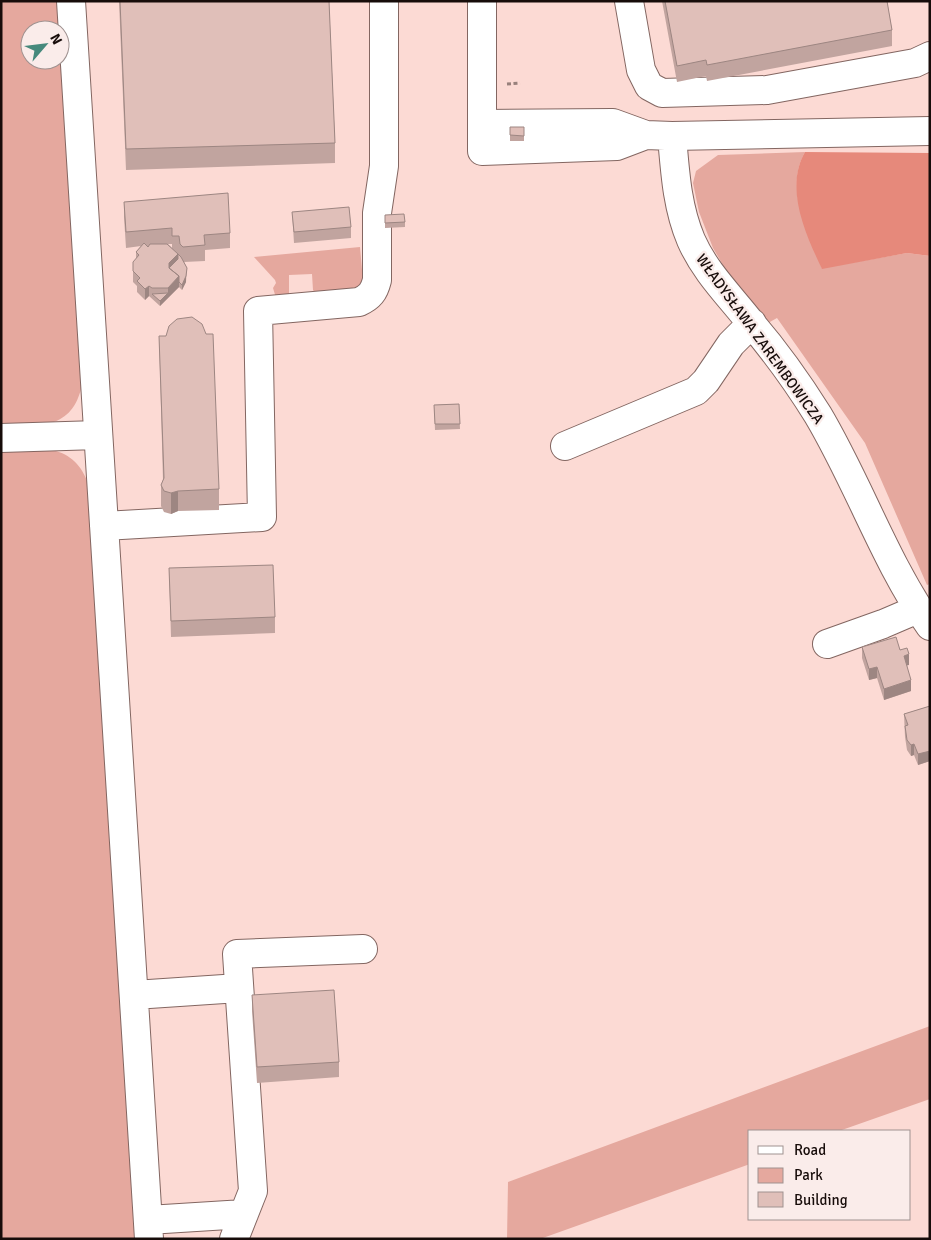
<svg xmlns="http://www.w3.org/2000/svg" width="931" height="1240" font-family="Signika,sans-serif">
  <style>
    .green { fill: #e5a89e; fill-rule: evenodd }
    .forest { fill: #e6897b }
    .lines { fill: none; stroke-linecap: round; stroke-linejoin: round }
    .minor-casing { stroke: #836661; stroke-width: 30 }
    .path { stroke: #98807c; stroke-width: 3; stroke-dasharray: 4 2.5; stroke-linecap: butt }
    .minor { stroke: #fff; stroke-width: 28 }
    .wall { fill: #c1a49f; fill-rule: evenodd }
    .shaded-wall { fill: #9d8682 }
    .building { fill: #e0bfb9; stroke: #9d8682 }
    .labels { text-anchor: middle; stroke-width: 4.5; stroke-linejoin: round; paint-order: stroke }
    .street-label { font-size: 15px; fill: #170c0a; stroke: #faecea }
  </style>
  <rect width="100%" height="100%" fill="#fcdad4"/>
  <path class="green" d="M 1,1 L 60,1 L 82,385 C 72,431 40,424 1,429 ZM 30,30 L 60,30 L 60,60 L 30,60 Z
    M 805,152 C 784,189 808,234 822,268 L 907,253 L 930,256 L 930,584 L 927,585 L 865,443 L 777,318 L 768,323 L 727,272 L 713,248 L 699,212 L 693,183 L 696,171 L 718,155 Z
    M 360,247 L 363,281 L 357,290 L 319,297 L 313,290 L 312,274 L 289,275 L 289,294 L 298,294 L 276,298 L 273,288 L 276,283 L 275,280 L 254,257 Z
    M 1,447 C 39,448 75,442 89,486 L 139,1239 L 1,1239 Z
    M 930,1026 L 930,1099 L 839,1131 L 750,1131 L 750,1164 L 540,1239 L 507,1239 L 508,1182 Z"/>
  <path class="forest" d="M 805,152 L 930,153 L 930,256 L 907,253 L 822,269 C 806,235 784,188 805,152 Z"/>
  <g class="lines">
    <g class="minor-casing">
      <path id="minor" d="M 71,1 L 149,1239
        M 482,1 L 482,151 L 617,146 L 646,135
        M 629,1 L 641,70 L 649,86 L 662,93 L 767,90 L 915,63 L 930,56
        M 482,124 L 613,123 L 646,135 L 672,136 L 930,131
        M 672,136 C 675,172 677,207 691,240 C 705,272 730,296 751,323 C 775,351 798,383 818,415 C 859,484 884,560 930,626
        M 1,438 L 98,435
        M 565,446 L 696,391 L 706,381 L 731,344 L 752,323
        M 104,526 L 262,517 L 258,311 L 359,302 C 370,297 374,292 377,280 L 377,213 L 384,166 L 384,1
        M 827,644 L 883,624 L 918,609
        M 134,995 L 239,988
        M 148,1220 L 244,1214
        M 234,1239 L 253,1191 L 237,954 L 363,949"/>
    </g>
    <path class="path" d="M 507,84 L 520,83"/>
    <use href="#minor" class="minor"/>
  </g>
  <path class="wall" d="M 119,1 L 329,1 L 335,143 L 335,163 L 126,170 Z
    M 662,1 L 887,1 L 892,30 L 892,46 L 707,81 L 706,76 L 677,82 Z
    M 510,127 L 524,127 L 524,141 L 510,141 Z
    M 124,202 L 230,233 L 230,248 L 205,250 L 205,261 L 184,262 L 187,268 L 186,282 L 182,290 L 179,287 L 160,306 L 149,296 L 145,300 L 137,292 L 137,286 L 133,282 L 133,262 L 136,259 L 136,252 L 141,246 L 126,248 L 124,217 ZM 168,244 L 172,244 L 172,248 Z
    M 292,212 L 351,227 L 351,238 L 294,243 Z
    M 385,215 L 405,222 L 405,227 L 385,228 Z
    M 159,336 L 219,489 L 219,510 L 178,511 L 171,514 L 164,512 L 161,506 L 161,485 L 163,480 Z
    M 459,404 L 460,429 L 435,430 L 434,405 Z
    M 169,568 L 275,617 L 275,633 L 171,637 Z
    M 862,647 L 900,650 L 909,665 L 907,665 L 911,691 L 884,700 L 877,678 L 869,680 L 862,658 Z
    M 930,706 L 930,761 L 918,765 L 914,755 L 911,756 L 907,750 L 905,737 L 904,714 Z
    M 252,995 L 339,1062 L 339,1077 L 257,1083 L 252,1011 Z"/>
  <path class="shaded-wall" d="M 178,254 L 178,265 L 169,274 L 169,263 Z
    M 179,276 L 179,287 L 160,306 L 160,301 L 168,293 L 168,288 Z
    M 186,276 L 186,282 L 182,290 L 182,285 Z
    M 149,286 L 149,296 L 145,300 L 145,289 Z
    M 178,491 L 178,511 L 171,514 L 171,493 Z
    M 909,654 L 909,665 L 904,666 L 904,656 Z
    M 877,667 L 877,678 L 869,680 L 869,669 Z
    M 911,680 L 911,691 L 884,700 L 884,689 Z
    M 914,744 L 914,755 L 911,756 L 911,745 Z
    M 930,751 L 930,761 L 918,765 L 918,754 Z"/>
  <path class="building" d="M 120,1 L 329,1 L 335,143 L 126,149 Z
    M 665,1 L 887,1 L 892,30 L 707,65 L 706,60 L 677,66 Z
    M 510,127 L 524,127 L 524,136 L 510,135 Z
    M 228,193 L 230,233 L 204,235 L 205,245 L 183,247 L 180,244 L 179,236 L 172,236 L 172,228 L 126,232 L 124,202 Z
    M 349,207 L 351,227 L 294,232 L 292,212 Z
    M 404,214 L 405,222 L 385,223 L 385,215 Z
    M 144,243 L 148,247 L 150,244 L 167,244 L 178,254 L 169,263 L 169,268 L 179,276 L 168,288 L 152,288 L 149,286 L 145,289 L 137,281 L 140,278 L 133,271 L 133,262 L 139,255 L 136,252 Z
    M 178,254 L 181,257 L 187,268 L 186,276 L 182,285 L 179,282 L 179,276 L 169,268 L 178,259 Z
    M 168,293 L 160,301 L 152,294 Z
    M 192,317 L 202,324 L 206,334 L 213,334 L 219,489 L 178,491 L 171,493 L 164,491 L 161,485 L 164,478 L 159,336 L 166,336 L 169,326 L 177,319 Z
    M 459,404 L 460,424 L 435,424 L 434,405 Z
    M 273,565 L 275,617 L 171,621 L 169,568 Z
    M 896,637 L 900,650 L 907,648 L 909,654 L 904,656 L 911,680 L 884,689 L 877,667 L 869,669 L 862,647 Z
    M 930,706 L 930,751 L 918,754 L 914,744 L 911,745 L 907,740 L 905,726 L 908,725 L 904,714 Z
    M 334,990 L 339,1062 L 257,1067 L 252,995 Z"/>
  <g class="labels">
    <g class="street-label">
      <text transform="translate(760 339) rotate(54)" y="5">WŁADYSŁAWA ZAREMBOWICZA</text>
    </g>
  </g>
  <rect width="931" height="1240" fill="none" stroke="#170c0a" stroke-width="5"/>
  <rect x="748" y="1130" width="162" height="90" fill="#faecea" stroke="#9f9290"/>
  <rect x="758" y="1146" width="25" height="8" fill="#ffffff" stroke="#9f9290"/>
  <text x="794" y="1155" font-size="15" fill="#170c0a">Road</text>
  <rect x="758" y="1168" width="25" height="15" fill="#e5a89e" stroke="#9f9290"/>
  <text x="794" y="1180" font-size="15" fill="#170c0a">Park</text>
  <rect x="758" y="1192" width="25" height="15" fill="#e0bfb9" stroke="#9f9290"/>
  <text x="794" y="1205" font-size="15" fill="#170c0a">Building</text>
  <g transform="translate(45 45) rotate(62)"><circle r="24" fill="#faecea" stroke="#9f9290"/>
  <path d="M0-4L9 19L0 12L-9 19Z" fill="#46897c"/>
  <text y="-8" font-size="14" font-weight="bold" text-anchor="middle" fill="#170c0a">N</text>
  </g>
</svg>
